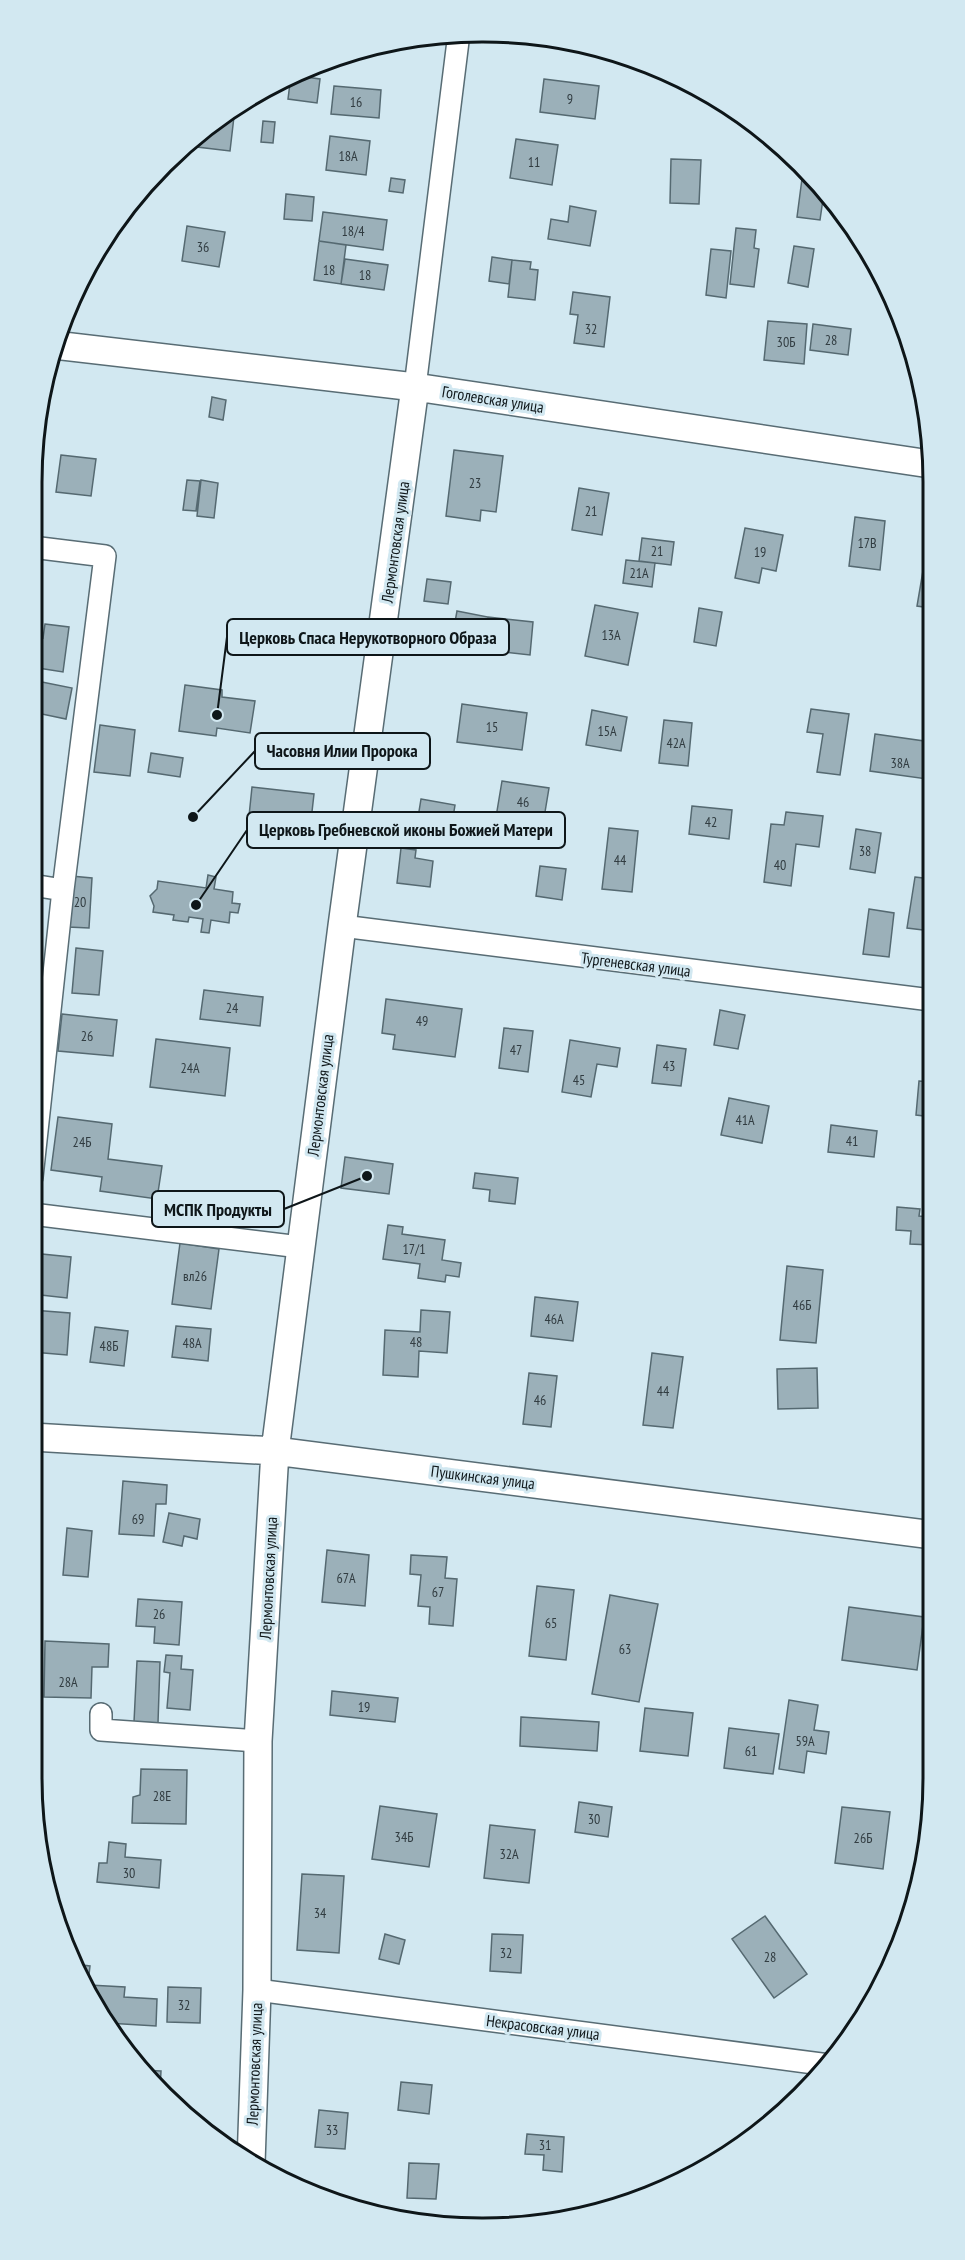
<svg xmlns="http://www.w3.org/2000/svg" width="965" height="2260" font-family="'PT Sans Narrow',sans-serif">
  <style>
    .building { fill: #9bb0b9; stroke: #556971; stroke-width: 1.5 }
    .lines { fill: none; stroke-linecap: round; stroke-linejoin: round }
    .minor-casing { stroke: #586c74; stroke-width: 24 }
    .tertiary-casing { stroke: #586c74; stroke-width: 30 }
    .minor { stroke: #fff; stroke-width: 21 }
    .tertiary { stroke: #fff; stroke-width: 27 }
    .labels { text-anchor: middle; stroke-width: 6; stroke-linejoin: round; paint-order: stroke }
    .number-label { font-size: 14px; fill: #313c41 }
    .street-label { font-size: 16px; fill: #0e1619; stroke: #d2e8f1 }
    .rim { fill: none; stroke: #0e1619; stroke-width: 3 }
    .leader { fill: none; stroke: #0e1619; stroke-width: 2 }
    .callout-dot { fill: #0e1619; stroke: #d2e8f1; stroke-width: 2 }
    .callout { fill: #d2e8f1; stroke: #0e1619; stroke-width: 2 }
    .callout-label { font-size: 18px; text-anchor: middle; font-weight: bold; fill: #0e1619 }
  </style>
  <rect width="100%" height="100%" fill="#d2e8f1"/>
  <path class="building" d="M 291,75 L 320,79 L 317,103 L 288,99 Z
    M 544,79 L 599,86 L 595,119 L 540,112 Z
    M 334,86 L 381,90 L 379,118 L 331,114 Z
    M 235,108 L 230,151 L 197,147 L 198,134 L 208,124 Z
    M 263,121 L 275,122 L 273,143 L 261,142 Z
    M 330,136 L 370,141 L 366,175 L 326,170 Z
    M 516,139 L 558,145 L 552,185 L 510,178 Z
    M 671,159 L 701,160 L 699,204 L 670,203 Z
    M 803,171 L 824,192 L 820,220 L 797,217 Z
    M 391,178 L 405,180 L 403,193 L 389,191 Z
    M 286,194 L 314,197 L 312,221 L 284,219 Z
    M 570,206 L 596,211 L 590,246 L 548,239 L 551,219 L 568,222 Z
    M 323,212 L 387,220 L 383,250 L 319,241 Z
    M 187,226 L 225,232 L 219,267 L 182,261 Z
    M 736,228 L 756,230 L 754,248 L 759,249 L 754,287 L 730,284 Z
    M 319,241 L 346,245 L 341,284 L 314,280 Z
    M 794,246 L 814,249 L 808,287 L 788,283 Z
    M 711,249 L 731,251 L 726,298 L 706,295 Z
    M 492,257 L 512,260 L 509,284 L 489,281 Z
    M 345,259 L 388,265 L 384,290 L 341,284 Z
    M 512,260 L 531,262 L 530,269 L 538,270 L 535,300 L 508,297 Z
    M 573,292 L 610,297 L 604,347 L 574,343 L 578,315 L 570,314 Z
    M 768,321 L 807,324 L 804,364 L 764,360 Z
    M 813,324 L 851,329 L 848,355 L 810,350 Z
    M 212,397 L 226,400 L 223,420 L 209,417 Z
    M 454,450 L 503,456 L 496,512 L 481,510 L 480,521 L 446,516 Z
    M 61,455 L 96,459 L 91,496 L 56,492 Z
    M 187,480 L 200,481 L 196,511 L 183,510 Z
    M 201,480 L 218,483 L 214,518 L 197,516 Z
    M 579,488 L 609,493 L 602,535 L 572,530 Z
    M 855,517 L 885,521 L 880,570 L 849,566 Z
    M 745,528 L 783,535 L 776,571 L 762,568 L 759,583 L 735,578 Z
    M 642,538 L 674,542 L 671,565 L 639,561 Z
    M 925,559 L 930,560 L 930,608 L 917,606 Z
    M 626,560 L 655,563 L 652,587 L 623,583 Z
    M 427,579 L 451,582 L 448,604 L 424,601 Z
    M 595,605 L 638,613 L 628,665 L 585,656 Z
    M 699,608 L 722,612 L 716,646 L 694,642 Z
    M 457,611 L 488,617 L 484,639 L 453,633 Z
    M 488,617 L 533,622 L 530,655 L 484,650 Z
    M 45,624 L 69,627 L 63,672 L 32,667 L 32,636 L 43,638 Z
    M 32,680 L 72,688 L 66,719 L 32,712 Z
    M 185,685 L 222,690 L 222,697 L 255,701 L 250,733 L 217,728 L 216,736 L 179,731 Z
    M 462,704 L 527,713 L 522,750 L 457,742 Z
    M 811,709 L 849,714 L 840,775 L 817,772 L 823,734 L 807,732 Z
    M 592,710 L 627,717 L 621,751 L 586,745 Z
    M 664,720 L 692,723 L 688,766 L 659,763 Z
    M 100,725 L 135,730 L 130,776 L 94,772 Z
    M 875,734 L 931,742 L 927,779 L 870,771 Z
    M 151,753 L 183,758 L 180,777 L 148,772 Z
    M 502,781 L 549,788 L 543,824 L 496,817 Z
    M 252,787 L 314,794 L 308,847 L 278,843 L 280,820 L 249,816 Z
    M 421,799 L 455,805 L 450,836 L 416,830 Z
    M 692,806 L 732,810 L 729,839 L 689,834 Z
    M 786,812 L 823,816 L 819,847 L 796,844 L 791,886 L 764,882 L 771,824 L 784,825 Z
    M 609,828 L 638,831 L 632,892 L 602,889 Z
    M 856,829 L 881,833 L 875,873 L 850,869 Z
    M 401,848 L 416,850 L 415,858 L 433,861 L 430,887 L 397,883 Z
    M 540,866 L 566,869 L 562,900 L 536,896 Z
    M 208,875 L 216,877 L 214,889 L 233,892 L 232,903 L 240,904 L 238,913 L 230,912 L 229,923 L 211,920 L 209,933 L 201,932 L 203,919 L 189,917 L 188,922 L 173,920 L 174,915 L 153,912 L 154,906 L 150,896 L 157,889 L 158,881 L 206,888 Z
    M 71,876 L 92,878 L 89,928 L 68,927 Z
    M 915,877 L 931,879 L 931,931 L 907,928 Z
    M 869,909 L 894,913 L 889,957 L 863,954 Z
    M 76,948 L 103,951 L 99,995 L 72,993 Z
    M 204,990 L 263,997 L 260,1026 L 200,1019 Z
    M 386,999 L 462,1009 L 455,1057 L 393,1049 L 395,1035 L 382,1033 Z
    M 720,1010 L 745,1015 L 738,1049 L 714,1045 Z
    M 62,1014 L 117,1020 L 113,1056 L 58,1051 Z
    M 504,1028 L 533,1031 L 528,1072 L 499,1068 Z
    M 156,1039 L 230,1048 L 225,1096 L 150,1087 Z
    M 570,1040 L 620,1048 L 617,1067 L 597,1064 L 591,1097 L 562,1092 Z
    M 657,1045 L 686,1049 L 681,1086 L 652,1083 Z
    M 919,1081 L 931,1082 L 932,1117 L 916,1115 Z
    M 729,1098 L 769,1106 L 762,1143 L 721,1135 Z
    M 58,1117 L 112,1124 L 108,1159 L 162,1166 L 157,1199 L 100,1191 L 102,1177 L 51,1170 Z
    M 831,1125 L 877,1131 L 874,1157 L 828,1152 Z
    M 345,1157 L 393,1164 L 389,1194 L 341,1188 Z
    M 475,1173 L 518,1178 L 515,1204 L 489,1201 L 490,1190 L 473,1188 Z
    M 897,1207 L 920,1209 L 919,1216 L 932,1217 L 931,1245 L 910,1244 L 911,1231 L 896,1230 Z
    M 388,1225 L 403,1227 L 402,1234 L 445,1240 L 442,1260 L 461,1263 L 459,1277 L 446,1275 L 445,1282 L 418,1278 L 420,1264 L 383,1259 Z
    M 180,1243 L 219,1249 L 211,1309 L 172,1304 Z
    M 32,1253 L 71,1257 L 67,1298 L 32,1294 Z
    M 787,1266 L 823,1270 L 816,1343 L 780,1340 Z
    M 535,1297 L 578,1302 L 573,1341 L 531,1336 Z
    M 32,1310 L 70,1313 L 67,1355 L 32,1352 Z
    M 421,1310 L 450,1312 L 447,1353 L 419,1351 L 418,1377 L 383,1375 L 385,1330 L 420,1332 Z
    M 176,1326 L 211,1329 L 208,1361 L 172,1357 Z
    M 95,1327 L 128,1331 L 124,1366 L 90,1362 Z
    M 652,1353 L 683,1357 L 673,1428 L 643,1425 Z
    M 817,1368 L 818,1408 L 778,1409 L 777,1369 Z
    M 529,1373 L 557,1376 L 551,1427 L 523,1424 Z
    M 123,1481 L 167,1485 L 166,1504 L 156,1504 L 154,1536 L 119,1534 Z
    M 169,1513 L 200,1519 L 197,1539 L 184,1536 L 182,1546 L 163,1542 Z
    M 67,1528 L 92,1531 L 88,1577 L 63,1575 Z
    M 327,1550 L 369,1555 L 365,1606 L 322,1602 Z
    M 411,1555 L 447,1557 L 445,1578 L 457,1579 L 453,1626 L 429,1624 L 430,1607 L 418,1606 L 421,1575 L 410,1574 Z
    M 537,1586 L 574,1590 L 566,1660 L 529,1656 Z
    M 610,1595 L 658,1604 L 639,1702 L 592,1694 Z
    M 138,1599 L 182,1602 L 179,1645 L 154,1643 L 155,1627 L 136,1626 Z
    M 849,1607 L 924,1617 L 917,1670 L 842,1660 Z
    M 45,1641 L 109,1644 L 108,1667 L 92,1667 L 91,1698 L 44,1697 Z
    M 166,1655 L 182,1656 L 181,1669 L 193,1670 L 190,1710 L 167,1708 L 170,1673 L 164,1672 Z
    M 137,1661 L 160,1662 L 158,1723 L 134,1722 Z
    M 332,1691 L 398,1698 L 395,1722 L 330,1715 Z
    M 789,1700 L 818,1705 L 814,1730 L 829,1732 L 826,1754 L 807,1751 L 804,1773 L 779,1769 Z
    M 645,1708 L 693,1713 L 688,1756 L 640,1751 Z
    M 521,1717 L 599,1722 L 597,1751 L 520,1746 Z
    M 729,1728 L 779,1734 L 773,1774 L 724,1768 Z
    M 141,1769 L 187,1770 L 186,1824 L 132,1823 L 133,1797 L 140,1795 Z
    M 579,1802 L 612,1807 L 608,1837 L 575,1832 Z
    M 380,1806 L 437,1814 L 429,1867 L 372,1859 Z
    M 842,1807 L 890,1812 L 883,1869 L 835,1863 Z
    M 490,1825 L 535,1830 L 529,1883 L 484,1878 Z
    M 109,1842 L 126,1844 L 125,1857 L 161,1860 L 159,1888 L 97,1882 L 99,1863 L 107,1863 Z
    M 302,1874 L 344,1876 L 339,1953 L 297,1950 Z
    M 765,1916 L 807,1974 L 774,1998 L 732,1939 Z
    M 385,1934 L 405,1940 L 399,1964 L 379,1959 Z
    M 492,1934 L 523,1935 L 521,1973 L 490,1971 Z
    M 74,1964 L 90,1966 L 87,1992 Z
    M 89,1985 L 125,1987 L 124,1997 L 157,1999 L 156,2026 L 107,2023 L 92,2003 L 88,1995 Z
    M 168,1987 L 201,1988 L 200,2023 L 167,2022 Z
    M 140,2070 L 161,2071 L 160,2089 L 143,2075 Z
    M 401,2082 L 432,2085 L 429,2114 L 398,2110 Z
    M 319,2110 L 348,2113 L 345,2149 L 315,2147 Z
    M 527,2134 L 564,2137 L 562,2172 L 543,2170 L 544,2155 L 525,2154 Z
    M 409,2163 L 439,2164 L 436,2199 L 407,2198 Z"/>
  <g class="lines">
    <g class="minor-casing">
      <path id="minor" d="M 415,387 L 459,33
        M 32,885 L 63,890
        M 342,926 L 931,1000
        M 32,1177 L 63,890 L 105,556 L 32,547
        M 32,1214 L 300,1247
        M 101,1714 L 101,1730 L 258,1741
        M 257,1990 L 829,2065"/>
    </g>
    <g class="tertiary-casing">
      <path id="tertiary" d="M 54,345 L 415,387 L 930,464
        M 32,1437 L 275,1451 L 933,1535
        M 251,2163 L 257,1990 L 258,1741 L 275,1451 L 342,926 L 415,387"/>
    </g>
    <use href="#minor" class="minor"/>
    <use href="#tertiary" class="tertiary"/>
  </g>
  <g class="labels">
    <g class="number-label">
      <text x="570" y="104">9</text>
      <text x="356" y="107">16</text>
      <text x="348" y="161">18А</text>
      <text x="534" y="167">11</text>
      <text x="353" y="236">18/4</text>
      <text x="203" y="252">36</text>
      <text x="329" y="275">18</text>
      <text x="365" y="280">18</text>
      <text x="591" y="334">32</text>
      <text x="831" y="345">28</text>
      <text x="786" y="347">30Б</text>
      <text x="475" y="488">23</text>
      <text x="591" y="516">21</text>
      <text x="867" y="548">17В</text>
      <text x="657" y="556">21</text>
      <text x="760" y="557">19</text>
      <text x="639" y="578">21А</text>
      <text x="611" y="640">13А</text>
      <text x="492" y="732">15</text>
      <text x="607" y="736">15А</text>
      <text x="676" y="748">42А</text>
      <text x="900" y="768">38А</text>
      <text x="523" y="807">46</text>
      <text x="711" y="827">42</text>
      <text x="865" y="856">38</text>
      <text x="620" y="865">44</text>
      <text x="780" y="870">40</text>
      <text x="80" y="907">20</text>
      <text x="232" y="1013">24</text>
      <text x="422" y="1026">49</text>
      <text x="87" y="1041">26</text>
      <text x="516" y="1055">47</text>
      <text x="669" y="1071">43</text>
      <text x="190" y="1073">24А</text>
      <text x="579" y="1085">45</text>
      <text x="745" y="1125">41А</text>
      <text x="852" y="1146">41</text>
      <text x="82" y="1147">24Б</text>
      <text x="414" y="1254">17/1</text>
      <text x="195" y="1281">вл26</text>
      <text x="802" y="1310">46Б</text>
      <text x="554" y="1324">46А</text>
      <text x="416" y="1347">48</text>
      <text x="192" y="1348">48А</text>
      <text x="109" y="1351">48Б</text>
      <text x="663" y="1396">44</text>
      <text x="540" y="1405">46</text>
      <text x="138" y="1524">69</text>
      <text x="346" y="1583">67А</text>
      <text x="438" y="1597">67</text>
      <text x="159" y="1619">26</text>
      <text x="551" y="1628">65</text>
      <text x="625" y="1654">63</text>
      <text x="68" y="1687">28А</text>
      <text x="364" y="1712">19</text>
      <text x="805" y="1746">59А</text>
      <text x="751" y="1756">61</text>
      <text x="162" y="1801">28Е</text>
      <text x="594" y="1824">30</text>
      <text x="404" y="1842">34Б</text>
      <text x="863" y="1843">26Б</text>
      <text x="509" y="1859">32А</text>
      <text x="129" y="1878">30</text>
      <text x="320" y="1918">34</text>
      <text x="506" y="1958">32</text>
      <text x="770" y="1962">28</text>
      <text x="184" y="2010">32</text>
      <text x="332" y="2135">33</text>
      <text x="545" y="2150">31</text>
    </g>
    <g class="street-label">
      <text transform="translate(493 399) rotate(9)" y="6">Гоголевская улица</text>
      <text transform="translate(395 542) rotate(-82)" y="6">Лермонтовская улица</text>
      <text transform="translate(636 964) rotate(7)" y="6">Тургеневская улица</text>
      <text transform="translate(320 1095) rotate(-83)" y="6">Лермонтовская улица</text>
      <text transform="translate(483 1477) rotate(7)" y="6">Пушкинская улица</text>
      <text transform="translate(268 1578) rotate(-87)" y="6">Лермонтовская улица</text>
      <text transform="translate(543 2027) rotate(7)" y="6">Некрасовская улица</text>
      <text transform="translate(254 2064) rotate(-88)" y="6">Лермонтовская улица</text>
    </g>
  </g>
  <path d="M0 0H965V2260H0ZM482 42H483A440 440 0 0 1 923 482V1778A440 440 0 0 1 483 2218H482A440 440 0 0 1 42 1778V482A440 440 0 0 1 482 42Z" fill="#d2e8f1" fill-rule="evenodd"/>
  <path class="rim" d="M482 42H483A440 440 0 0 1 923 482V1778A440 440 0 0 1 483 2218H482A440 440 0 0 1 42 1778V482A440 440 0 0 1 482 42Z"/>
  <path class="leader" d="M217 715L227 637M193 817L255 751M196 905L247 830M367 1176L284 1209"/>
  <g class="callout-dot">
    <circle cx="217" cy="715" r="6"/>
    <circle cx="193" cy="817" r="6"/>
    <circle cx="196" cy="905" r="6"/>
    <circle cx="367" cy="1176" r="6"/>
  </g>
  <g class="callout">
    <rect x="227" y="619" width="282" height="36" rx="6"/>
    <rect x="255" y="733" width="175" height="36" rx="6"/>
    <rect x="247" y="812" width="318" height="36" rx="6"/>
    <rect x="152" y="1191" width="132" height="36" rx="6"/>
  </g>
  <g class="callout-label">
    <text x="368" y="644">Церковь Спаса Нерукотворного Образа</text>
    <text x="342" y="757">Часовня Илии Пророка</text>
    <text x="406" y="836">Церковь Гребневской иконы Божией Матери</text>
    <text x="218" y="1216">МСПК Продукты</text>
  </g>
</svg>
